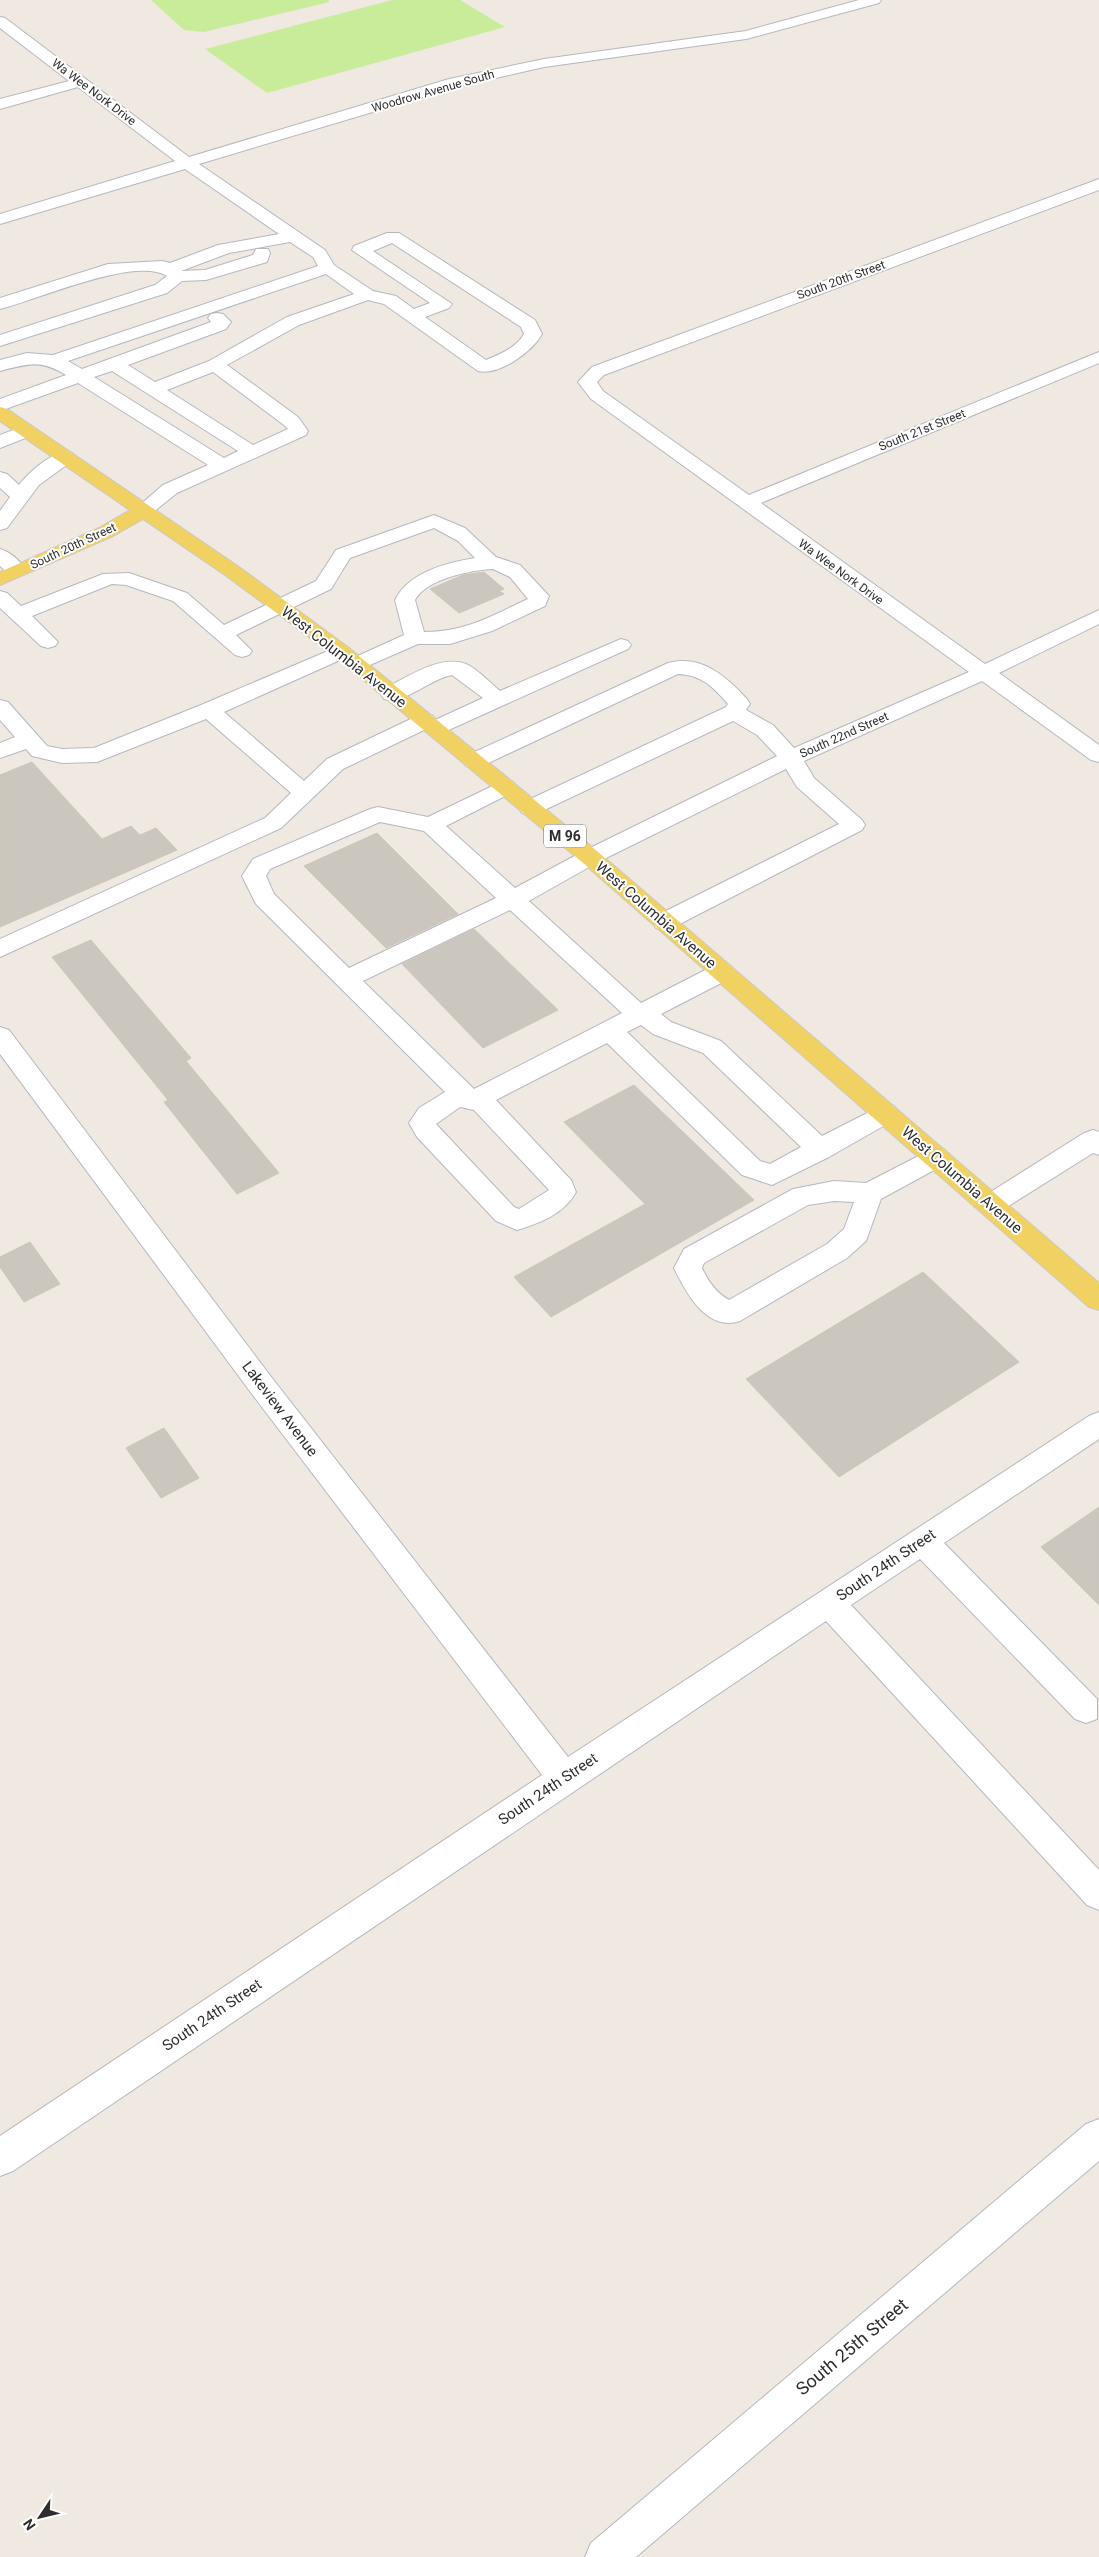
<svg xmlns="http://www.w3.org/2000/svg" width="1099" height="2557" font-family="Roboto,sans-serif">
  <style>
    .pitch { fill: #c9ec9a }
    .building { fill: #cbc7bf; stroke: #cbc5ba }
    .lines { fill: none; stroke-linecap: round; stroke-linejoin: round }
    .minor-casing { stroke: #b4b7c1; stroke-width: 2 }
    .major-casing { stroke: #c9c9c9; stroke-width: 2 }
    .minor { fill: #fff; fill-rule: evenodd }
    .major { fill: #f2d163; fill-rule: evenodd }
    .labels { text-anchor: middle; stroke-width: 4; stroke-linejoin: round; paint-order: stroke }
    .far-street-label { font-size: 12px; fill: #2e2e2e; stroke: #fff }
    .shield { fill: #fff; stroke: #6d6d6d; stroke-width: 1 }
    .shield-label { font-size: 14px; font-weight: bold; fill: #2e2e2e }
    .street-label { font-size: 15px; fill: #2e2e2e; stroke: #fff }
    .near-street-label { font-size: 18px; fill: #2e2e2e; stroke: #fff }
  </style>
  <rect width="100%" height="100%" fill="#efe9e1"/>
  <path class="pitch" d="M 151,0 L 328,0 L 330,2 L 204,32 L 184,30 Z
    M 392,0 L 460,0 L 505,27 L 267,93 L 205,49 Z"/>
  <path class="building" d="M 484,572 L 504,589 L 499,591 L 504,594 L 459,613 L 430,589 L 463,575 Z
    M 32,762 L 102,839 L 131,826 L 140,835 L 156,828 L 177,850 L 0,927 L 0,775 Z
    M 377,833 L 458,914 L 386,948 L 304,866 Z
    M 474,929 L 558,1010 L 483,1048 L 402,964 Z
    M 91,940 L 191,1058 L 186,1061 L 279,1173 L 237,1194 L 206,1155 L 164,1102 L 168,1100 L 52,957 Z
    M 634,1085 L 754,1200 L 551,1317 L 514,1277 L 645,1204 L 564,1122 Z
    M 30,1242 L 60,1284 L 24,1302 L 0,1267 L 0,1257 Z
    M 923,1272 L 1019,1362 L 839,1477 L 746,1379 Z
    M 164,1428 L 199,1478 L 161,1498 L 126,1448 Z
    M 1099,1507 L 1099,1605 L 1041,1547 Z"/>
  <g class="lines">
    <g class="minor-casing">
      <path id="minor" d="M 859,0 L 881,0 L 879,3 L 746,39 L 544,67 L 453,88 L 199,164 L 325,250 L 334,265 L 373,291 L 396,296 L 414,309 L 430,303 L 352,250 L 354,246 L 387,233 L 399,233 L 535,320 L 542,334 C 532,352 499,376 478,371 L 384,304 L 368,300 L 299,325 L 227,365 L 298,417 L 308,431 L 306,435 L 177,493 L 151,514 L 137,514 L 134,510 L 163,485 L 208,465 L 78,383 L 0,411 L 0,399 L 66,375 C 40,359 28,364 0,371 L 0,360 L 27,353 L 53,355 L 318,266 L 313,257 L 290,242 L 229,253 L 181,271 L 205,270 L 253,255 L 256,249 L 268,249 L 270,253 L 267,262 L 206,280 L 182,281 L 167,293 L 0,346 L 0,335 L 155,285 L 167,276 C 134,256 38,300 0,309 L 0,298 L 108,264 L 162,261 L 170,263 L 218,245 L 279,234 L 185,169 L 0,224 L 0,214 L 175,161 L 78,87 L 0,109 L 0,99 L 69,81 L 0,28 L 0,17 L 5,18 L 189,157 L 449,79 L 544,59 L 746,31 ZM 392,243 L 521,327 L 524,334 C 516,348 500,354 486,360 L 425,317 L 449,308 L 452,304 L 373,251 ZM 326,274 L 354,294 L 287,317 L 209,361 L 155,382 L 128,365 L 226,329 L 231,322 L 223,314 L 217,313 L 211,314 L 208,318 L 211,322 L 82,369 L 68,361 ZM 112,371 L 238,451 L 224,458 L 94,377 ZM 213,372 L 284,425 L 288,429 L 253,445 L 167,390 Z
        M 1099,179 L 1099,190 L 604,375 L 597,382 L 603,391 L 749,495 L 1099,352 L 1099,363 L 761,503 L 985,664 L 1099,610 L 1099,624 L 999,673 L 1099,745 L 1099,762 L 1091,760 L 982,681 L 804,761 L 814,778 L 862,820 L 865,825 L 862,830 L 672,928 L 664,930 L 656,928 L 652,922 L 656,916 L 839,824 L 797,787 L 786,769 L 598,862 L 529,901 L 641,1003 L 713,966 L 722,964 L 731,966 L 734,972 L 731,978 L 661,1014 L 671,1022 L 721,1041 L 822,1136 L 885,1104 L 894,1106 L 898,1113 L 894,1120 L 829,1157 L 772,1185 L 742,1175 L 607,1043 L 496,1100 L 571,1180 L 576,1192 C 564,1214 540,1223 517,1230 L 496,1221 L 417,1137 L 409,1123 L 419,1108 L 445,1092 L 256,904 L 242,876 L 253,859 L 370,809 L 378,807 L 428,817 L 505,780 L 513,782 L 516,787 L 513,792 L 446,826 L 515,888 L 582,852 L 777,756 L 757,735 L 733,721 L 538,813 L 530,815 L 522,813 L 519,808 L 522,803 L 726,707 L 728,704 C 713,687 702,675 678,674 L 482,766 L 474,768 L 466,766 L 463,761 L 466,756 L 668,663 C 701,654 726,676 747,699 L 750,704 L 746,710 L 773,725 L 794,748 L 969,672 L 591,399 L 578,382 L 592,367 ZM 380,822 L 424,831 L 496,898 L 349,968 L 274,894 L 266,876 L 270,869 ZM 510,910 L 622,1013 L 474,1089 L 363,981 ZM 641,1025 L 653,1034 L 703,1053 L 801,1147 L 770,1164 L 760,1161 L 627,1032 ZM 460,1107 L 474,1110 L 549,1190 L 519,1209 L 514,1207 L 436,1124 Z
        M 26,425 L 33,427 L 35,431 L 33,435 L 0,448 L 0,435 Z
        M 65,451 L 72,453 L 74,457 L 72,461 L 39,485 L 7,528 L 0,530 L 0,511 L 10,497 L 0,488 L 0,472 L 7,474 L 19,485 C 29,472 49,455 65,451 Z
        M 434,515 L 465,528 L 496,557 L 520,565 L 549,596 L 545,606 L 492,631 L 450,644 L 418,644 L 363,668 L 356,670 L 349,668 L 345,664 L 349,660 L 404,635 L 395,600 C 409,572 446,563 475,558 L 458,541 L 434,528 L 350,558 L 331,589 L 236,635 L 252,651 L 249,655 L 242,657 L 235,655 L 173,601 L 126,585 L 112,584 L 32,616 L 58,642 L 55,646 L 48,648 L 41,646 L 0,608 L 0,591 L 7,593 L 21,606 L 103,574 L 129,573 L 187,593 L 224,625 L 316,581 L 336,550 ZM 493,569 L 510,577 L 528,599 C 491,616 466,632 424,632 L 415,600 C 426,579 471,570 493,569 Z
        M 0,549 C 11,552 21,562 27,571 L 24,575 L 10,575 L 0,566 Z
        M 621,639 L 628,641 L 631,645 L 628,649 L 442,733 L 434,735 L 424,730 L 343,769 L 281,828 L 0,957 L 0,939 L 265,818 L 291,793 L 206,719 L 97,762 L 62,763 L 32,756 L 26,749 L 0,758 L 0,743 L 15,737 L 0,720 L 0,700 L 8,702 L 47,746 L 62,749 L 94,748 L 201,705 L 335,648 L 342,646 L 349,648 L 352,652 L 349,656 L 224,712 L 304,781 L 327,759 L 417,716 L 425,714 L 433,716 L 435,720 L 483,698 L 452,675 C 429,679 407,704 384,699 L 381,694 L 384,689 C 406,678 440,654 466,664 C 478,669 490,683 500,691 Z
        M 0,1027 L 9,1030 L 272,1378 L 568,1757 L 1089,1416 L 1099,1412 L 1099,1439 L 944,1543 L 1097,1699 L 1097,1719 L 1086,1723 L 1075,1719 L 920,1559 L 851,1605 L 1099,1870 L 1099,1910 L 1087,1905 L 826,1621 L 13,2171 L 0,2176 L 0,2136 L 542,1775 L 252,1394 L 0,1054 Z
        M 1093,1130 L 1099,1132 L 1099,1155 L 1093,1153 L 999,1212 L 990,1215 L 981,1212 L 977,1205 L 981,1198 L 1084,1133 Z
        M 936,1147 L 945,1150 L 949,1157 L 945,1164 L 881,1199 L 866,1241 L 847,1258 L 740,1321 C 707,1332 686,1293 674,1268 L 684,1249 L 793,1189 L 834,1181 L 866,1183 ZM 834,1201 L 854,1202 L 844,1229 L 827,1244 L 729,1300 C 716,1293 708,1281 702,1268 L 704,1263 L 808,1205 Z
        M 1099,2119 L 1099,2161 L 636,2557 L 585,2557 L 591,2543 L 1086,2124 Z"/>
    </g>
    <g class="major-casing">
      <path id="major" d="M 0,407 L 7,409 L 239,567 L 349,648 L 598,852 L 1099,1283 L 1099,1310 L 1089,1307 L 582,862 L 335,656 L 225,575 L 143,519 L 113,536 L 0,585 L 0,572 L 99,528 L 130,510 L 0,421 Z"/>
    </g>
    <use href="#minor" class="minor"/>
    <use href="#major" class="major"/>
  </g>
  <g class="labels">
    <g class="far-street-label">
      <text transform="translate(433 91) rotate(-16)" y="4">Woodrow Avenue South</text>
      <text transform="translate(94 92) rotate(37)" y="4">Wa Wee Nork Drive</text>
      <text transform="translate(841 280) rotate(-20)" y="4">South 20th Street</text>
      <text transform="translate(922 430) rotate(-22)" y="4">South 21st Street</text>
      <text transform="translate(73 546) rotate(-25)" y="4">South 20th Street</text>
      <text transform="translate(841 572) rotate(36)" y="4">Wa Wee Nork Drive</text>
      <text transform="translate(844 735) rotate(-24)" y="4">South 22nd Street</text>
    </g>
    <rect class="shield" x="544" y="824.5" width="42" height="23" rx="4"/>
    <g class="shield-label">
      <text x="565" y="841">M 96</text>
    </g>
    <g class="street-label">
      <text transform="translate(344 657) rotate(38)" y="5">West Columbia Avenue</text>
      <text transform="translate(656 915) rotate(41)" y="5">West Columbia Avenue</text>
      <text transform="translate(962 1180) rotate(41)" y="5">West Columbia Avenue</text>
      <text transform="translate(280 1409) rotate(53)" y="5">Lakeview Avenue</text>
      <text transform="translate(886 1565) rotate(-34)" y="5">South 24th Street</text>
      <text transform="translate(548 1789) rotate(-34)" y="5">South 24th Street</text>
      <text transform="translate(212 2015) rotate(-34)" y="5">South 24th Street</text>
    </g>
    <g class="near-street-label">
      <text transform="translate(852 2347) rotate(-40)" y="6">South 25th Street</text>
    </g>
  </g>
  <g transform="translate(40 2517) rotate(235)" stroke="#ffffff" stroke-width="4" paint-order="stroke">
  <path d="M0-4L9 19L0 12L-9 19Z" fill="#2e2e2e"/>
  <text y="-8" font-size="14" font-weight="bold" text-anchor="middle" fill="#2e2e2e">N</text>
  </g>
</svg>
